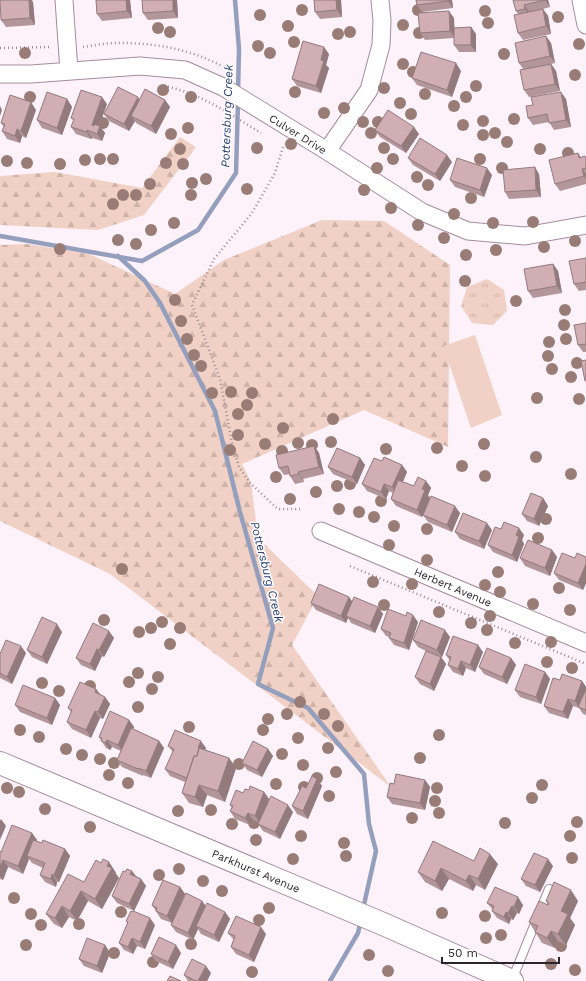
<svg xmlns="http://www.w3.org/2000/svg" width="586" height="981" font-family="'Work Sans',sans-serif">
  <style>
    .grass { fill: url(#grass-tufts) }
    .forest { fill: url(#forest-firs) }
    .pitch { fill: #f1d1c5 }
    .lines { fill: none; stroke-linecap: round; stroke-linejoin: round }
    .stream { stroke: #949ebd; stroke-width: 4.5 }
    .lane-casing { stroke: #a48c9e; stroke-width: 10 }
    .street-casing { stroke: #a48c9e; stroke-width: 19 }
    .secondary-casing { stroke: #a48c9e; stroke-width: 24 }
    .path { stroke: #978d94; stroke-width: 2.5; stroke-dasharray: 1 3; stroke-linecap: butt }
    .lane { stroke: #fff; stroke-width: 8 }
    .street { stroke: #fff; stroke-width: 17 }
    .secondary { stroke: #fff; stroke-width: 22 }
    .tree { fill: #997c75 }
    .wall { fill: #b3969a }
    .shaded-wall { fill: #927a7d }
    .building { fill: #d0aeb3; stroke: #927a7d }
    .labels { text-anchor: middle; stroke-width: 3; stroke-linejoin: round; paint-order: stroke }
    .street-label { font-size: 11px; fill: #2e242b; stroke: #fff }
    .water-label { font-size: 12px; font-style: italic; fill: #2c4074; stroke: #fff }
  </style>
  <defs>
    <pattern id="grass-tufts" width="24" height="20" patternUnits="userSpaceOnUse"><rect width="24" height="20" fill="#f1d1c5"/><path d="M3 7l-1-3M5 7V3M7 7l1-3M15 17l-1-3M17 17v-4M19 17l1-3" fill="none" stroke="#cfb3a9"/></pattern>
    <pattern id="forest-firs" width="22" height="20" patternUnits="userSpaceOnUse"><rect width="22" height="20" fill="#f1d1c5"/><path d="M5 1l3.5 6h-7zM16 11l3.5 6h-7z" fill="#cfb3a9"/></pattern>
  </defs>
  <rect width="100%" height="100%" fill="#fdf2fa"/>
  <path class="grass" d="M 487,279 L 504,290 L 507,311 L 493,325 L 472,323 L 461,306 L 467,287 Z"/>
  <path class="forest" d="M 180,137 L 196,147 L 144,215 L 98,230 L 0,225 L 0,176 L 55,172 L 142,188 Z
    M 322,220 L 384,221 L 450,265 L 448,447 L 364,410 L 242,464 L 251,482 L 258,538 L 318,596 L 292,645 L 391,787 L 110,574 L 0,521 L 0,245 L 28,244 L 89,254 L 175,294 L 224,260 Z"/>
  <path class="pitch" d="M 475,335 L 502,415 L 471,428 L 443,346 Z"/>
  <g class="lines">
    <path class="stream" d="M 235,0 L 239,49 L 238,91
      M 0,236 L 142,261 L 198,230 L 236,173 L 238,101
      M 118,256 L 145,281 L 160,303 L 215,411 L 240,512 L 273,628 L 258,684 L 308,708 L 364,774 L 369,824 L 376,851 L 363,909
      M 330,981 L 358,933 L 361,920"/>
    <g class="lane-casing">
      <path id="lane" d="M 512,980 L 549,889"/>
    </g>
    <g class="street-casing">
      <path id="street" d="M 64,0 L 69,71
        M 581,0 L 586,25
        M 0,74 L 31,74 L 140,66 L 185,70 L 223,87 L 327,151 L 422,212 L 468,231 L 525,236 L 586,225
        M 327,151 L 369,90 L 381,45 L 382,21 L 380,0
        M 321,531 L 586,643"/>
    </g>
    <g class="secondary-casing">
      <path id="secondary" d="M 0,763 L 383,924 L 512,981"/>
    </g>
    <path class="path" d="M 83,47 C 95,45 108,43 120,43 C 160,43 199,51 232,72
      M 0,48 L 51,47
      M 164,86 C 200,93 230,114 261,133
      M 283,147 L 275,173 L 252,213 L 214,259 L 192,305 L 220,379 L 232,443 L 239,467 L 250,483 L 278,509 L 300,509
      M 350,566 L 586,664"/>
    <use href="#lane" class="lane"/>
    <use href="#street" class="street"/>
    <use href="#secondary" class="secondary"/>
  </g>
  <g class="tree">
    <circle cx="302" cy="10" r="6"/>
    <circle cx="418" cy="10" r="6"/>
    <circle cx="485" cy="11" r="6"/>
    <circle cx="260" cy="15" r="6"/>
    <circle cx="558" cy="17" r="6"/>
    <circle cx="488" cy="23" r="6"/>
    <circle cx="403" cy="25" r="6"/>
    <circle cx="288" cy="26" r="6"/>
    <circle cx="158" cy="28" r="6"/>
    <circle cx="170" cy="32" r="6"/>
    <circle cx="350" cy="32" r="6"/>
    <circle cx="419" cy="33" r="6"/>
    <circle cx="338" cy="34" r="6"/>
    <circle cx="294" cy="42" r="6"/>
    <circle cx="579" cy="44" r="6"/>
    <circle cx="258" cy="46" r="6"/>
    <circle cx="25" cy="53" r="6"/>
    <circle cx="270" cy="53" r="6"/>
    <circle cx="504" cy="54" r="6"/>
    <circle cx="403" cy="64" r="6"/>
    <circle cx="413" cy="72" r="6"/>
    <circle cx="575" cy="75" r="6"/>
    <circle cx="476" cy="86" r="6"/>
    <circle cx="384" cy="88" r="6"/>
    <circle cx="163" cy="90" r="6"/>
    <circle cx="295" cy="92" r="6"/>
    <circle cx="425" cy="94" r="6"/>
    <circle cx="30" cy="97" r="6"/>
    <circle cx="191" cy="97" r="6"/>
    <circle cx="466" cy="97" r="6"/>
    <circle cx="400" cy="103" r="6"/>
    <circle cx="454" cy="106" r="6"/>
    <circle cx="344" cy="108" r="6"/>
    <circle cx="324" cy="113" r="6"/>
    <circle cx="411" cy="114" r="6"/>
    <circle cx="514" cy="119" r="6"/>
    <circle cx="483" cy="121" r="6"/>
    <circle cx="363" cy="122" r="6"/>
    <circle cx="378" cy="122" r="6"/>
    <circle cx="103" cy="123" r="6"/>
    <circle cx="463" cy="125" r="6"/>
    <circle cx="188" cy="128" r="6"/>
    <circle cx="371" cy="133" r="6"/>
    <circle cx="495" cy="133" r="6"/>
    <circle cx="171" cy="134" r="6"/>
    <circle cx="483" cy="135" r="6"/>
    <circle cx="507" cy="142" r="6"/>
    <circle cx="291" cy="144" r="6"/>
    <circle cx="257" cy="148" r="6"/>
    <circle cx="384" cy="148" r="6"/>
    <circle cx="180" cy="149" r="6"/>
    <circle cx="540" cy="149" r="6"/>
    <circle cx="568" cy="153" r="6"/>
    <circle cx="100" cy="159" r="6"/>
    <circle cx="113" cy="159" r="6"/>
    <circle cx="393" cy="159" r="6"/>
    <circle cx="480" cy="159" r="6"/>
    <circle cx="85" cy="160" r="6"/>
    <circle cx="7" cy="161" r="6"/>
    <circle cx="27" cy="163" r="6"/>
    <circle cx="166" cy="163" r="6"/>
    <circle cx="60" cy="164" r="6"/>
    <circle cx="183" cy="164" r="6"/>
    <circle cx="377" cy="168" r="6"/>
    <circle cx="502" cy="168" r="6"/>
    <circle cx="417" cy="177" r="6"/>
    <circle cx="206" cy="179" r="6"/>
    <circle cx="192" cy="183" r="6"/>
    <circle cx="150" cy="184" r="6"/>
    <circle cx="428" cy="185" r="6"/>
    <circle cx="247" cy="189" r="6"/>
    <circle cx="364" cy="190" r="6"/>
    <circle cx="123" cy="195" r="6"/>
    <circle cx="136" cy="195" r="6"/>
    <circle cx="191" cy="195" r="6"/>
    <circle cx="471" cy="198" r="6"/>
    <circle cx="113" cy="204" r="6"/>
    <circle cx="391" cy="208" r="6"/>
    <circle cx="454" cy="214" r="6"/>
    <circle cx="533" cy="222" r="6"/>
    <circle cx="174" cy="223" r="6"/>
    <circle cx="493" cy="223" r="6"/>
    <circle cx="418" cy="225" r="6"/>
    <circle cx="151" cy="230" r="6"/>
    <circle cx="444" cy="238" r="6"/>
    <circle cx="118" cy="240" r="6"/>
    <circle cx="575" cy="241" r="6"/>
    <circle cx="136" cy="244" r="6"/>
    <circle cx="544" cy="247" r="6"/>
    <circle cx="60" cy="249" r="6"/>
    <circle cx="496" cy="250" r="6"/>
    <circle cx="466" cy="255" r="6"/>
    <circle cx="465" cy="281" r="6"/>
    <circle cx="175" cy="300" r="6"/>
    <circle cx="516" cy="301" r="6"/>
    <circle cx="565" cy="310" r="6"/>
    <circle cx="181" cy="321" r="6"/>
    <circle cx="564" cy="325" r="6"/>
    <circle cx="187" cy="339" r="6"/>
    <circle cx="566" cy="339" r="6"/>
    <circle cx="549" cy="342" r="6"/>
    <circle cx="194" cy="355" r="6"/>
    <circle cx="548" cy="356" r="6"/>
    <circle cx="577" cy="363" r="6"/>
    <circle cx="201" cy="366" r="6"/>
    <circle cx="552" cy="369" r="6"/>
    <circle cx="571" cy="377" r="6"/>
    <circle cx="231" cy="392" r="6"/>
    <circle cx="212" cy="393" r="6"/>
    <circle cx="252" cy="393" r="6"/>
    <circle cx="537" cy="398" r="6"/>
    <circle cx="579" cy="399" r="6"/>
    <circle cx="247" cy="405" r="6"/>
    <circle cx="238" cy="414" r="6"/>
    <circle cx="333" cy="419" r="6"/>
    <circle cx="283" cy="428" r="6"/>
    <circle cx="238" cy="435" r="6"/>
    <circle cx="331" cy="442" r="6"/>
    <circle cx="298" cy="443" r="6"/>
    <circle cx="265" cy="444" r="6"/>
    <circle cx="484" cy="444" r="6"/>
    <circle cx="312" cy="445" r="6"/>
    <circle cx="437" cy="448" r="6"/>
    <circle cx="386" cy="449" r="6"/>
    <circle cx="230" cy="450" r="6"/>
    <circle cx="282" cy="451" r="6"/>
    <circle cx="536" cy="457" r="6"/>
    <circle cx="462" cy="466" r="6"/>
    <circle cx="571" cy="474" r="6"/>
    <circle cx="485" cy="476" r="6"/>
    <circle cx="276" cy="477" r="6"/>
    <circle cx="350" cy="484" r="6"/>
    <circle cx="337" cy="486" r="6"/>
    <circle cx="316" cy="492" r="6"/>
    <circle cx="290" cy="499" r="6"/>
    <circle cx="381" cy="501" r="6"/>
    <circle cx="339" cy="509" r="6"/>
    <circle cx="359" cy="512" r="6"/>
    <circle cx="374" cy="517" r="6"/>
    <circle cx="546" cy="519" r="6"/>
    <circle cx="394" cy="526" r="6"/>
    <circle cx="427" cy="529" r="6"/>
    <circle cx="538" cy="538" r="6"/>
    <circle cx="389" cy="545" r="6"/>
    <circle cx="427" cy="560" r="6"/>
    <circle cx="122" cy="569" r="6"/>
    <circle cx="498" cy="572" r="6"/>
    <circle cx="373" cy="582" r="6"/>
    <circle cx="412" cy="584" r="6"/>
    <circle cx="485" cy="585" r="6"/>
    <circle cx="559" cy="588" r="6"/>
    <circle cx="500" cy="592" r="6"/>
    <circle cx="533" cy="604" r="6"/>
    <circle cx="384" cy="605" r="6"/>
    <circle cx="570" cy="610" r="6"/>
    <circle cx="439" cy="612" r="6"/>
    <circle cx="490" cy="616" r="6"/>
    <circle cx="104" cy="620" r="6"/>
    <circle cx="162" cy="622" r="6"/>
    <circle cx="471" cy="623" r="6"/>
    <circle cx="151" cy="628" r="6"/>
    <circle cx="180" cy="628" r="6"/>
    <circle cx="487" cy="630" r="6"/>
    <circle cx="139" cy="632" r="6"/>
    <circle cx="551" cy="642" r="6"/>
    <circle cx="515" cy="643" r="6"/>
    <circle cx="170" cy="644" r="6"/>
    <circle cx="547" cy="662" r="6"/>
    <circle cx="572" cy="668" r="6"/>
    <circle cx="138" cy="673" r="6"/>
    <circle cx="158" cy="677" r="6"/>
    <circle cx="129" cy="682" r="6"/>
    <circle cx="42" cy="683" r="6"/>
    <circle cx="90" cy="686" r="6"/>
    <circle cx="152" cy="689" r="6"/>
    <circle cx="59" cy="691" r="6"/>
    <circle cx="300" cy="702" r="6"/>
    <circle cx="138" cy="707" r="6"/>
    <circle cx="287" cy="714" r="6"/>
    <circle cx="324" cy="714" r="6"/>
    <circle cx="268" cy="719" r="6"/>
    <circle cx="338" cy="726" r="6"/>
    <circle cx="189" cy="727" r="6"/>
    <circle cx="20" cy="730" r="6"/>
    <circle cx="263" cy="730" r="6"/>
    <circle cx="439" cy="735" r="6"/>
    <circle cx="39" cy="737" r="6"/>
    <circle cx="298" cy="738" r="6"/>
    <circle cx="328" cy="748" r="6"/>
    <circle cx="66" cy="749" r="6"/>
    <circle cx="282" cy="754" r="6"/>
    <circle cx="82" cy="755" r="6"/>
    <circle cx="420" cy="758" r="6"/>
    <circle cx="100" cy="759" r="6"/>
    <circle cx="114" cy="763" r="6"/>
    <circle cx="239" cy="764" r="6"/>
    <circle cx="303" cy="765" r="6"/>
    <circle cx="336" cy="772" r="6"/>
    <circle cx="109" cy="775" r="6"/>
    <circle cx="317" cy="778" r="6"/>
    <circle cx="128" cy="783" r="6"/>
    <circle cx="276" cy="784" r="6"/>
    <circle cx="542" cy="785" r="6"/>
    <circle cx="304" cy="787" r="6"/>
    <circle cx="7" cy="788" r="6"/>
    <circle cx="437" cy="788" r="6"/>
    <circle cx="19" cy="792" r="6"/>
    <circle cx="329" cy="796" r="6"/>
    <circle cx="532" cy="798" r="6"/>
    <circle cx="435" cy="801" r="6"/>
    <circle cx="45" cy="809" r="6"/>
    <circle cx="211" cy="810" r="6"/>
    <circle cx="178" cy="811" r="6"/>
    <circle cx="439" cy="813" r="6"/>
    <circle cx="412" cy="818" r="6"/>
    <circle cx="577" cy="822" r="6"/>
    <circle cx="254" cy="823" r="6"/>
    <circle cx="505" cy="823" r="6"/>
    <circle cx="232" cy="824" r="6"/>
    <circle cx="90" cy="827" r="6"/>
    <circle cx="301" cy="836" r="6"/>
    <circle cx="570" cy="836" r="6"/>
    <circle cx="256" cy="840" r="6"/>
    <circle cx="344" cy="843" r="6"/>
    <circle cx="346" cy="856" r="6"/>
    <circle cx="572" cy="858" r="6"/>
    <circle cx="293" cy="859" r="6"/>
    <circle cx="179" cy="869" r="6"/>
    <circle cx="159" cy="875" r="6"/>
    <circle cx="203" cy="881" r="6"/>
    <circle cx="222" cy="891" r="6"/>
    <circle cx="14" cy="898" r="6"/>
    <circle cx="269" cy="908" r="6"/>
    <circle cx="121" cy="912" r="6"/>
    <circle cx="442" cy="913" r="6"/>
    <circle cx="31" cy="914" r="6"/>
    <circle cx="485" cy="916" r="6"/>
    <circle cx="259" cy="920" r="6"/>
    <circle cx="79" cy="924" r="6"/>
    <circle cx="41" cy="925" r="6"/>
    <circle cx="501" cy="935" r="6"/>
    <circle cx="486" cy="938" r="6"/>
    <circle cx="191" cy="944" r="6"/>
    <circle cx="26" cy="945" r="6"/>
    <circle cx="561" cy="946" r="6"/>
    <circle cx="114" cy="953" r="6"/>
    <circle cx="369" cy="955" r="6"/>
    <circle cx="153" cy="962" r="6"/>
    <circle cx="551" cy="964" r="6"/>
    <circle cx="575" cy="970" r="6"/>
    <circle cx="388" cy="971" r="6"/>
    <circle cx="252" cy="972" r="6"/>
  </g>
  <path class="wall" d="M 96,0 L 130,0 L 132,18 L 102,21 L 97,14 Z
    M 177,0 L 178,18 L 148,20 L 143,13 Z
    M 314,0 L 341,0 L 342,17 L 320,19 L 315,12 Z
    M 452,0 L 453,8 L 422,12 L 417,5 Z
    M 513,0 L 548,0 L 550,7 L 543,9 L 548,16 L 551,34 L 523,40 L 518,33 L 518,14 L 516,11 Z
    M 33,2 L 35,25 L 6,27 L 1,20 Z
    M 454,18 L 454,28 L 471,27 L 476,34 L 476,52 L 459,52 L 454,45 L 454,38 L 425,40 L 420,33 Z
    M 551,43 L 555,63 L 551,64 L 556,71 L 560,91 L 529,97 L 524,90 L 524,70 L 519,63 Z
    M 329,54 L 326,65 L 329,68 L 321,93 L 297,86 L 292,79 Z
    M 461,71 L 452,97 L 417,85 L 412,78 Z
    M 67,99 L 72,107 L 62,135 L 42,128 L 37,120 Z
    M 566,99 L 571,127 L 554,130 L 549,122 L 533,125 L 528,118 Z
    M 139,100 L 165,100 L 170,107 L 156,134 L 136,123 L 135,121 L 129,131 L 109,121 L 104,114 Z
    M 107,104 L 99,126 L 105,133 L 102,141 L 92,138 L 91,139 L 76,134 L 71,127 L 74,121 L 71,118 Z
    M 36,110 L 26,138 L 22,136 L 20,143 L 7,139 L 2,131 L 4,127 L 1,123 Z
    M 375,130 L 419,134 L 406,153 L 380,137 Z
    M 578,153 L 581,157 L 586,157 L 586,184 L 560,191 L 555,184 Z
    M 408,158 L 452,162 L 440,181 L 413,165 Z
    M 539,174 L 541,197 L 509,199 L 505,192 Z
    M 492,175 L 484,197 L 455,187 L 450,180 Z
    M 586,258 L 586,290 L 579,291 L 574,284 Z
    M 553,264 L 558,271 L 562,293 L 533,298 L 528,291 Z
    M 586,323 L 586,352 L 583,352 L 578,345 Z
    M 314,446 L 319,453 L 324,474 L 303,479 L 304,482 L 295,484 L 290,476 L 290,474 L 284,475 L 279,468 Z
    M 360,458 L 365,465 L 357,484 L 333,474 L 328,467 Z
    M 382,461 L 402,465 L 407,472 L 403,482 L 414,486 L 426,481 L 431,488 L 428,495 L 430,498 L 422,517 L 396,506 L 391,499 L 393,493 L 389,491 L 386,499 L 367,491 L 362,484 Z
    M 543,498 L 548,506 L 539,526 L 527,521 L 522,514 Z
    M 460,513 L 452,532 L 428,522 L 423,515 Z
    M 501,529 L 524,535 L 522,540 L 524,544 L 517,562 L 493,552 L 488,545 Z
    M 492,530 L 484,549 L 460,539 L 455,532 Z
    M 552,550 L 557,557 L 550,576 L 525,566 L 520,558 Z
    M 586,557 L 586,583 L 583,590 L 559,580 L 554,573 L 575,558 Z
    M 349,597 L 352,602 L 378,607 L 383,614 L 375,633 L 351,623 L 348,618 L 346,623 L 316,610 L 311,603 Z
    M 418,622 L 409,650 L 394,645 L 389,638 L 389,637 L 386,636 L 381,629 Z
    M 62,632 L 47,664 L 32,657 L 27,650 Z
    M 450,637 L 442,657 L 441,657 L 446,664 L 434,691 L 420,684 L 415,677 L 426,651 L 418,647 L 413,640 Z
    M 114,638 L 104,657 L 102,656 L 95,671 L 81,665 L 76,658 Z
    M 483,652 L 475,672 L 466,668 L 463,676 L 453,672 L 448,665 L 450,661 L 446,655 Z
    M 26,653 L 12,684 L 0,678 L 0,654 Z
    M 511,658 L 516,665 L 507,684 L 484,674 L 479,667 Z
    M 545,672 L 550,679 L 541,704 L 520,697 L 515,690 Z
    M 560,680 L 582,681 L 586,687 L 586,715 L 583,714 L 579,708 L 573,706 L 568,719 L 549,713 L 544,706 Z
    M 96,689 L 100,694 L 105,697 L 110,704 L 103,719 L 100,718 L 91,738 L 72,729 L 67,722 L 71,712 L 68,708 Z
    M 55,698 L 60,705 L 52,725 L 20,712 L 15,705 Z
    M 129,720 L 134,727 L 133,729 L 159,741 L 164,748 L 151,778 L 143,775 L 143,776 L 122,767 L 117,760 L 121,751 L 112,747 L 110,750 L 106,748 L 99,737 Z
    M 168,746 L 206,748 L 205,750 L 229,758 L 236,768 L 225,802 L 207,795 L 203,807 L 189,803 L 182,793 L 185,782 L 170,776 L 165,769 L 173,752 Z
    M 268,749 L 273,756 L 262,777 L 247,770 L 242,763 Z
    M 317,779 L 322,786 L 308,819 L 297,814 L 292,806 L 306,788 Z
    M 425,780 L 430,787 L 425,810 L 392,804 L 387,797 L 394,784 Z
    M 249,790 L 264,792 L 269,799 L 265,809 L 293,812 L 280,839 L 263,831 L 258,824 L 259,822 L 253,820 L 250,825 L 235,819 L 230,811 L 232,808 L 230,805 L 243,793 Z
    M 32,833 L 37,840 L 36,841 L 42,843 L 65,849 L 70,856 L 59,882 L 57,882 L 56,887 L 45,882 L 40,875 L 43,868 L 32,863 L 29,859 L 23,874 L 8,867 L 3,880 L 0,879 L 0,851 L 1,852 Z
    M 474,861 L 498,864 L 485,890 L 476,885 L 473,891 L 449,879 L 442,891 L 425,882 L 418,872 Z
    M 109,862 L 116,873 L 116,874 L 119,878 L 102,909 L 88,901 L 77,921 L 69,917 L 62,928 L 54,924 L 46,914 L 84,882 L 101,863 Z
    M 553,866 L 540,892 L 526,886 L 521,879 Z
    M 132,871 L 136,876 L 141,879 L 146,886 L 134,911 L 117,903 L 112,896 L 125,872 Z
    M 180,887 L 185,894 L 176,914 L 202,901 L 206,906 L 225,912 L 230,919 L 219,942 L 201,934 L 198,929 L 193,940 L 176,932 L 171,925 L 172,923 L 161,919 L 152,905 Z
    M 546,901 L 578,901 L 570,918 L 575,925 L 566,945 L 558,941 L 555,948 L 542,943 L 529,922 L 548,905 Z
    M 487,903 L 523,905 L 519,914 L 517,913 L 513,920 L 511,919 L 509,924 L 497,918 L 492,911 L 493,910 Z
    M 126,921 L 155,925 L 145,949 L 137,946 L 133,954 L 124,950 L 119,943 L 128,924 Z
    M 228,933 L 266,934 L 254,962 L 236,954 L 231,947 L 234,940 Z
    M 105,945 L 110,953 L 102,973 L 84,966 L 79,959 Z
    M 181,953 L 173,969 L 156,961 L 151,954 Z
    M 211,973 L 207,981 L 188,981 L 184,975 Z"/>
  <path class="shaded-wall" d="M 29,0 L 32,0 L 33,2 L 35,25 L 30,18 Z
    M 126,0 L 130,0 L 132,18 L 127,11 Z
    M 173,0 L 177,0 L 178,18 L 173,11 Z
    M 336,0 L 341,0 L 342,17 L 337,10 Z
    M 448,0 L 452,0 L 453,8 L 448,1 Z
    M 545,0 L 548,0 L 550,7 Z
    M 524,5 L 529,12 L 530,16 L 525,9 Z
    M 543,9 L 548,16 L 551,34 L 546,26 Z
    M 449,11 L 454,18 L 455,38 L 450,31 Z
    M 471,27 L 476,34 L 476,52 L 471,45 Z
    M 546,36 L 551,43 L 555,63 L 550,56 Z
    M 324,47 L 329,54 L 326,65 L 329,68 L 321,93 L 316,86 L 321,60 Z
    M 456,63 L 461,71 L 452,97 L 447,90 Z
    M 551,64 L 556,71 L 560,91 L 555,84 Z
    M 561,92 L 566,99 L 571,127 L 566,120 Z
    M 102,97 L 107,104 L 97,132 L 92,125 Z
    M 138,97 L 143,105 L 131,116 L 135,121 L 129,131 L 124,124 Z
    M 67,99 L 72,107 L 62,135 L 57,128 Z
    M 165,100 L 170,107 L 156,134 L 151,126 Z
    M 31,102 L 36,110 L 26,138 L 21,131 Z
    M 0,106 L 2,110 L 0,116 Z
    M 100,126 L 105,133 L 102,141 L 97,134 Z
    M 414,127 L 419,134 L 406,153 L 401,146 Z
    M 17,129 L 22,136 L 20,143 L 15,136 Z
    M 87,130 L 92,138 L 91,139 L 87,132 Z
    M 447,155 L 452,162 L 440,181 L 435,174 Z
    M 535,167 L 539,174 L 541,197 L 536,190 Z
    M 487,168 L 492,175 L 484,197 L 480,190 Z
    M 582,169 L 586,174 L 586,179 L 584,176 Z
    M 553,264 L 558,271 L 562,293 L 557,286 Z
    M 314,446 L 319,453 L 324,474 L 319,467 Z
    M 360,458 L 365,465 L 357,484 L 352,477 Z
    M 402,465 L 407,472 L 397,494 L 392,487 Z
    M 298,472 L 303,479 L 304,482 L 299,474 Z
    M 426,481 L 431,488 L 428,495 L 430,498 L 422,517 L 417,510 L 422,489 Z
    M 384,484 L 389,491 L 386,499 L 381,492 Z
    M 543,498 L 548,506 L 539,526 L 534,519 Z
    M 455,506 L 460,513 L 452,532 L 447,525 Z
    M 487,523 L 492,530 L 484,549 L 479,541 Z
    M 519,528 L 524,535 L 522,540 L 524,544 L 517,562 L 512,555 L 516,535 Z
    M 552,550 L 557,557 L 550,576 L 545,568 Z
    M 586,564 L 586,583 L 583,590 L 578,583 Z
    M 349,597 L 354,604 L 346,616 L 348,618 L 346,623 L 341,616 Z
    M 378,607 L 383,614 L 375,633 L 370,626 Z
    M 413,615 L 418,622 L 409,650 L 404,643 Z
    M 57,624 L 62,632 L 47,664 L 42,657 Z
    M 445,630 L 450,637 L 442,657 L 437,650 Z
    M 109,631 L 114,638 L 104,657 L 99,650 Z
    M 478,645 L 483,652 L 475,672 L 470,665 Z
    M 21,646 L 26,653 L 12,684 L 7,677 Z
    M 97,649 L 102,656 L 95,671 L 90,664 Z
    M 441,657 L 446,664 L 434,691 L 430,684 Z
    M 511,658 L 516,665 L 507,684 L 502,677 Z
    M 461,661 L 466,668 L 463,676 L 458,669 Z
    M 545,672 L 550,679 L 541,704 L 536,697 Z
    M 582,681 L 586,687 L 586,691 L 580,708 L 575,701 Z
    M 96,689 L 101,696 L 95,692 Z
    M 105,697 L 110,704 L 103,719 L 98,712 Z
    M 55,698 L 60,705 L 52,725 L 47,718 Z
    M 568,699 L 573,706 L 568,719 L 563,712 Z
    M 95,711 L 100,718 L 91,738 L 86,730 Z
    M 129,720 L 134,727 L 123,752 L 118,745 Z
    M 107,740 L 112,747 L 110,750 L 105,743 Z
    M 159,741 L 164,748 L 151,778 L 146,771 Z
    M 201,741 L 206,748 L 204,753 L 198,747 Z
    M 268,749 L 273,756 L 262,777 L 257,770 Z
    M 229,758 L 236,768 L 225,802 L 218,791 Z
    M 317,779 L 322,786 L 308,819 L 303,811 Z
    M 425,780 L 430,787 L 425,810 L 420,803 Z
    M 199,785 L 207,795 L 203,807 L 195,797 Z
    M 264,792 L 269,799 L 260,823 L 255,816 Z
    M 288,805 L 293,812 L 280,839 L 275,832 Z
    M 248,813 L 253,820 L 250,825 L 245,818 Z
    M 1,819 L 6,826 L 0,840 L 0,821 Z
    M 32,833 L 37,840 L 30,857 L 27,856 L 29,859 L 23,874 L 18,866 Z
    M 65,849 L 70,856 L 59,882 L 54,875 Z
    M 490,854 L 498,864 L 485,890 L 478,879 Z
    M 548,859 L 553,866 L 540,892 L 535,885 Z
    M 3,860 L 8,867 L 3,880 L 0,876 L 0,867 Z
    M 109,862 L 116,873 L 116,874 L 119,878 L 102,909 L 95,899 L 107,866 Z
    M 441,868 L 449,879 L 442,891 L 435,881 Z
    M 132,871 L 137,878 L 130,874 Z
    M 52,874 L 57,882 L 56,887 L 51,879 Z
    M 469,875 L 476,885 L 473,891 L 466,881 Z
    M 141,879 L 146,886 L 134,911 L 129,904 Z
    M 180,887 L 185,894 L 172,923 L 167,916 Z
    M 571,890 L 578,901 L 570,918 L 575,925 L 566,945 L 558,934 L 561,911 Z
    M 81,891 L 88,901 L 77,921 L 70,911 Z
    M 518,897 L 523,905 L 519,914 L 514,907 Z
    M 202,901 L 207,908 L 196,926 L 198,929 L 193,940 L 188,933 Z
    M 62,906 L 69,917 L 62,928 L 55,918 Z
    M 512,906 L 517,913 L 513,920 L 508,913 Z
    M 225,912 L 230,919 L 219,942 L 214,935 Z
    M 506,912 L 511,919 L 509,924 L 504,917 Z
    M 150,918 L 155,925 L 145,949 L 140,942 Z
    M 261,927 L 266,934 L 254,962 L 249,955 Z
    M 551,931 L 558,941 L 555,948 L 547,938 Z
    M 132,938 L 137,946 L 133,954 L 128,947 Z
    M 105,945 L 110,953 L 102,973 L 97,966 Z
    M 176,945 L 181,953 L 173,969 L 168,962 Z
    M 206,966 L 211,973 L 207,981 L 198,981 Z"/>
  <path class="building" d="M 0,0 L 29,0 L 30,18 L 1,20 Z
    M 96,0 L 126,0 L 127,11 L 97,14 Z
    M 142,0 L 173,0 L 173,11 L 143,13 Z
    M 314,0 L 336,0 L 337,10 L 315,12 Z
    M 416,0 L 448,0 L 448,1 L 417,5 Z
    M 513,0 L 545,0 L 524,5 L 525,9 L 516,11 Z
    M 543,9 L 546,26 L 518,33 L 514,15 Z
    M 449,11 L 450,31 L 420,33 L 418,13 Z
    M 471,27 L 471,45 L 454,45 L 454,28 Z
    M 546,36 L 550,56 L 519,63 L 515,43 Z
    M 303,41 L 324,47 L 321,60 L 324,61 L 316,86 L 292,79 Z
    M 421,52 L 456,63 L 447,90 L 412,78 Z
    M 551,64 L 555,84 L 524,90 L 520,70 Z
    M 118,87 L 138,97 L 124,124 L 104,114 Z
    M 145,89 L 165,100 L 151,126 L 131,116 Z
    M 81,90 L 102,97 L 92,125 L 94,126 L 94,124 L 100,126 L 97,134 L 87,130 L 87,132 L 71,127 L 74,119 L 71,118 Z
    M 47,92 L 67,99 L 57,128 L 37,120 Z
    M 561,92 L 566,120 L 549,123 L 547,114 L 528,118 L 526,106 L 533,105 L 531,97 Z
    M 10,95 L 31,102 L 21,131 L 17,129 L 15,136 L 2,131 L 5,124 L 1,123 Z
    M 388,110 L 414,127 L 401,146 L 375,130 Z
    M 420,138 L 447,155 L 435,174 L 408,158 Z
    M 578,153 L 579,158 L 585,156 L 586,159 L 586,168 L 582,169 L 584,176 L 555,184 L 549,160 Z
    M 457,158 L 487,168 L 480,190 L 450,180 Z
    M 535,167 L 536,190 L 505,192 L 503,170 Z
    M 586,258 L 586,282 L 574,284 L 569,261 Z
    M 553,264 L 557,286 L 528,291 L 524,269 Z
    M 586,323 L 586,344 L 578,345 L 574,325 Z
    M 586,360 L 586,381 L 585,381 L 581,361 Z
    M 314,446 L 319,467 L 298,472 L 299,474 L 290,476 L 288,466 L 279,468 L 276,455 Z
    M 337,448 L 360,458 L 352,477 L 328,467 Z
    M 384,457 L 402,465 L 392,487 L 384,484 L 381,492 L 362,484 L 374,458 L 382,461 Z
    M 418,477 L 426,481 L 422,489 L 425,490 L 417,510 L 391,499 L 398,480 L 414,486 Z
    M 531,493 L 543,498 L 534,519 L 522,514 Z
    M 431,496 L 455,506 L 447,525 L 423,515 Z
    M 463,513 L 487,523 L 479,541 L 455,532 Z
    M 504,522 L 519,528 L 516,535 L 519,537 L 512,555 L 488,545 L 495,527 L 501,529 Z
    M 528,540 L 552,550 L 545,568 L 520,558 Z
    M 562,553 L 575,558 L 577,553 L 586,557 L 586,564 L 578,583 L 554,573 Z
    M 319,584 L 349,597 L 341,616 L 311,603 Z
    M 354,597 L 378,607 L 370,626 L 346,616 Z
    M 388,609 L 406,616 L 407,612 L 413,615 L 404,643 L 389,638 L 391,633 L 381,629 Z
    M 42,617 L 57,624 L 42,657 L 27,650 Z
    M 421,620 L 445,630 L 437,650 L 413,640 Z
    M 93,623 L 109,631 L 99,650 L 97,649 L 90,664 L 76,658 Z
    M 453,636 L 478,645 L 470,665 L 461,661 L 458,669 L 448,665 L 451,657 L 446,655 Z
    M 6,640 L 21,646 L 7,677 L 0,673 L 0,654 Z
    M 487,648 L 511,658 L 502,677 L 479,667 Z
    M 426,651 L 441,657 L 430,684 L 415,677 Z
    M 525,664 L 545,672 L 536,697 L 515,690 Z
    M 562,674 L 582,681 L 575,701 L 568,699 L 563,712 L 544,706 L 553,678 L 560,680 Z
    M 80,682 L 96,689 L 95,692 L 105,697 L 98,712 L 95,711 L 86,730 L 67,722 L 72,710 L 68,708 Z
    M 23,685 L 55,698 L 47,718 L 15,705 Z
    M 586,689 L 586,710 L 578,707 Z
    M 110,711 L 129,720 L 118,745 L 107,740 L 105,743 L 101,741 L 102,738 L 99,737 Z
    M 131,728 L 159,741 L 146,771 L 138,768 L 138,769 L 117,760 Z
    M 175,730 L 201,741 L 198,747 L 200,748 L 199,748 L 197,756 L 194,756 L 187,778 L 165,769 L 174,749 L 168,746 Z
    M 253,741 L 268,749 L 257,770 L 242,763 Z
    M 199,748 L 229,758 L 218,791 L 199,785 L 195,797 L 182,793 L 194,756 L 197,756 Z
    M 396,774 L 425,780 L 420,803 L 387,797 L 390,783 L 394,784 Z
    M 312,776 L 317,779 L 303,811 L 292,806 L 302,786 L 306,788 Z
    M 250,786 L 264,792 L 255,816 L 248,813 L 245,818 L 230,811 L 233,806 L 230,805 L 236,790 L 243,793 L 245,789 L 249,790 Z
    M 271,796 L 288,805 L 275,832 L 258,824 Z
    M 12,825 L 32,833 L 18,866 L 3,860 L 0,867 L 0,851 L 1,852 Z
    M 33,840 L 42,843 L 43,840 L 65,849 L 54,875 L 52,874 L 51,879 L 40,875 L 45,863 L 27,856 Z
    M 433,841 L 474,861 L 480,848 L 490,854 L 478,879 L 469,875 L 466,881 L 441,868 L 435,881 L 418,872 Z
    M 534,853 L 548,859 L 535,885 L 521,879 Z
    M 103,859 L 109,862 L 107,866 L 112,868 L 95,899 L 81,891 L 70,911 L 62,906 L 55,918 L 46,914 L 68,874 L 84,882 L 96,860 L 101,863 Z
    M 127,869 L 132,871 L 130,874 L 141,879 L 129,904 L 112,896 L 123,871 L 125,872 Z
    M 163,880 L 180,887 L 167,916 L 156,911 L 157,908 L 152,905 Z
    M 554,882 L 571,890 L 561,911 L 568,914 L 558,934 L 551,931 L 547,938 L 535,932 L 538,926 L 529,922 L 539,901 L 548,905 L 549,903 L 546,901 Z
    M 495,887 L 518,897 L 514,907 L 512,906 L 508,913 L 506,912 L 504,917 L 492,911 L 494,906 L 487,903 Z
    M 186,893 L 202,901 L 188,933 L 171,925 Z
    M 207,903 L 225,912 L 214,935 L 196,926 Z
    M 131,911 L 133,912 L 133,911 L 150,918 L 140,942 L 132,938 L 128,947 L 119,943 L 128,922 L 126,921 Z
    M 236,916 L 261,927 L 249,955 L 231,947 L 235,936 L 228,933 Z
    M 159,937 L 176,945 L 168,962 L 151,954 Z
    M 87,938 L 105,945 L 97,966 L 79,959 Z
    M 192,959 L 206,966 L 198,981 L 196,981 L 184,975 Z
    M 170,976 L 181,981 L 167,981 Z"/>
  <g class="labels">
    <g class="street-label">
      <text transform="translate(298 134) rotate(32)" y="4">Culver Drive</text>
      <text transform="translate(453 587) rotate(23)" y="4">Herbert Avenue</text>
      <text transform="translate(256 871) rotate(23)" y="4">Parkhurst Avenue</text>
    </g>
    <g class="water-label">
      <text transform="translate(227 116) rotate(-88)" y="4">Pottersburg Creek</text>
      <text transform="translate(267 572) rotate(76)" y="4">Pottersburg Creek</text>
    </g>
  </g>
  <path d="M442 957v6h117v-6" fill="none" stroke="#2e242b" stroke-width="2"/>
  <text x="448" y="957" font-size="12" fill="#2e242b" stroke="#ffffff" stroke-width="3" paint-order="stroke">50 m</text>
</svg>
